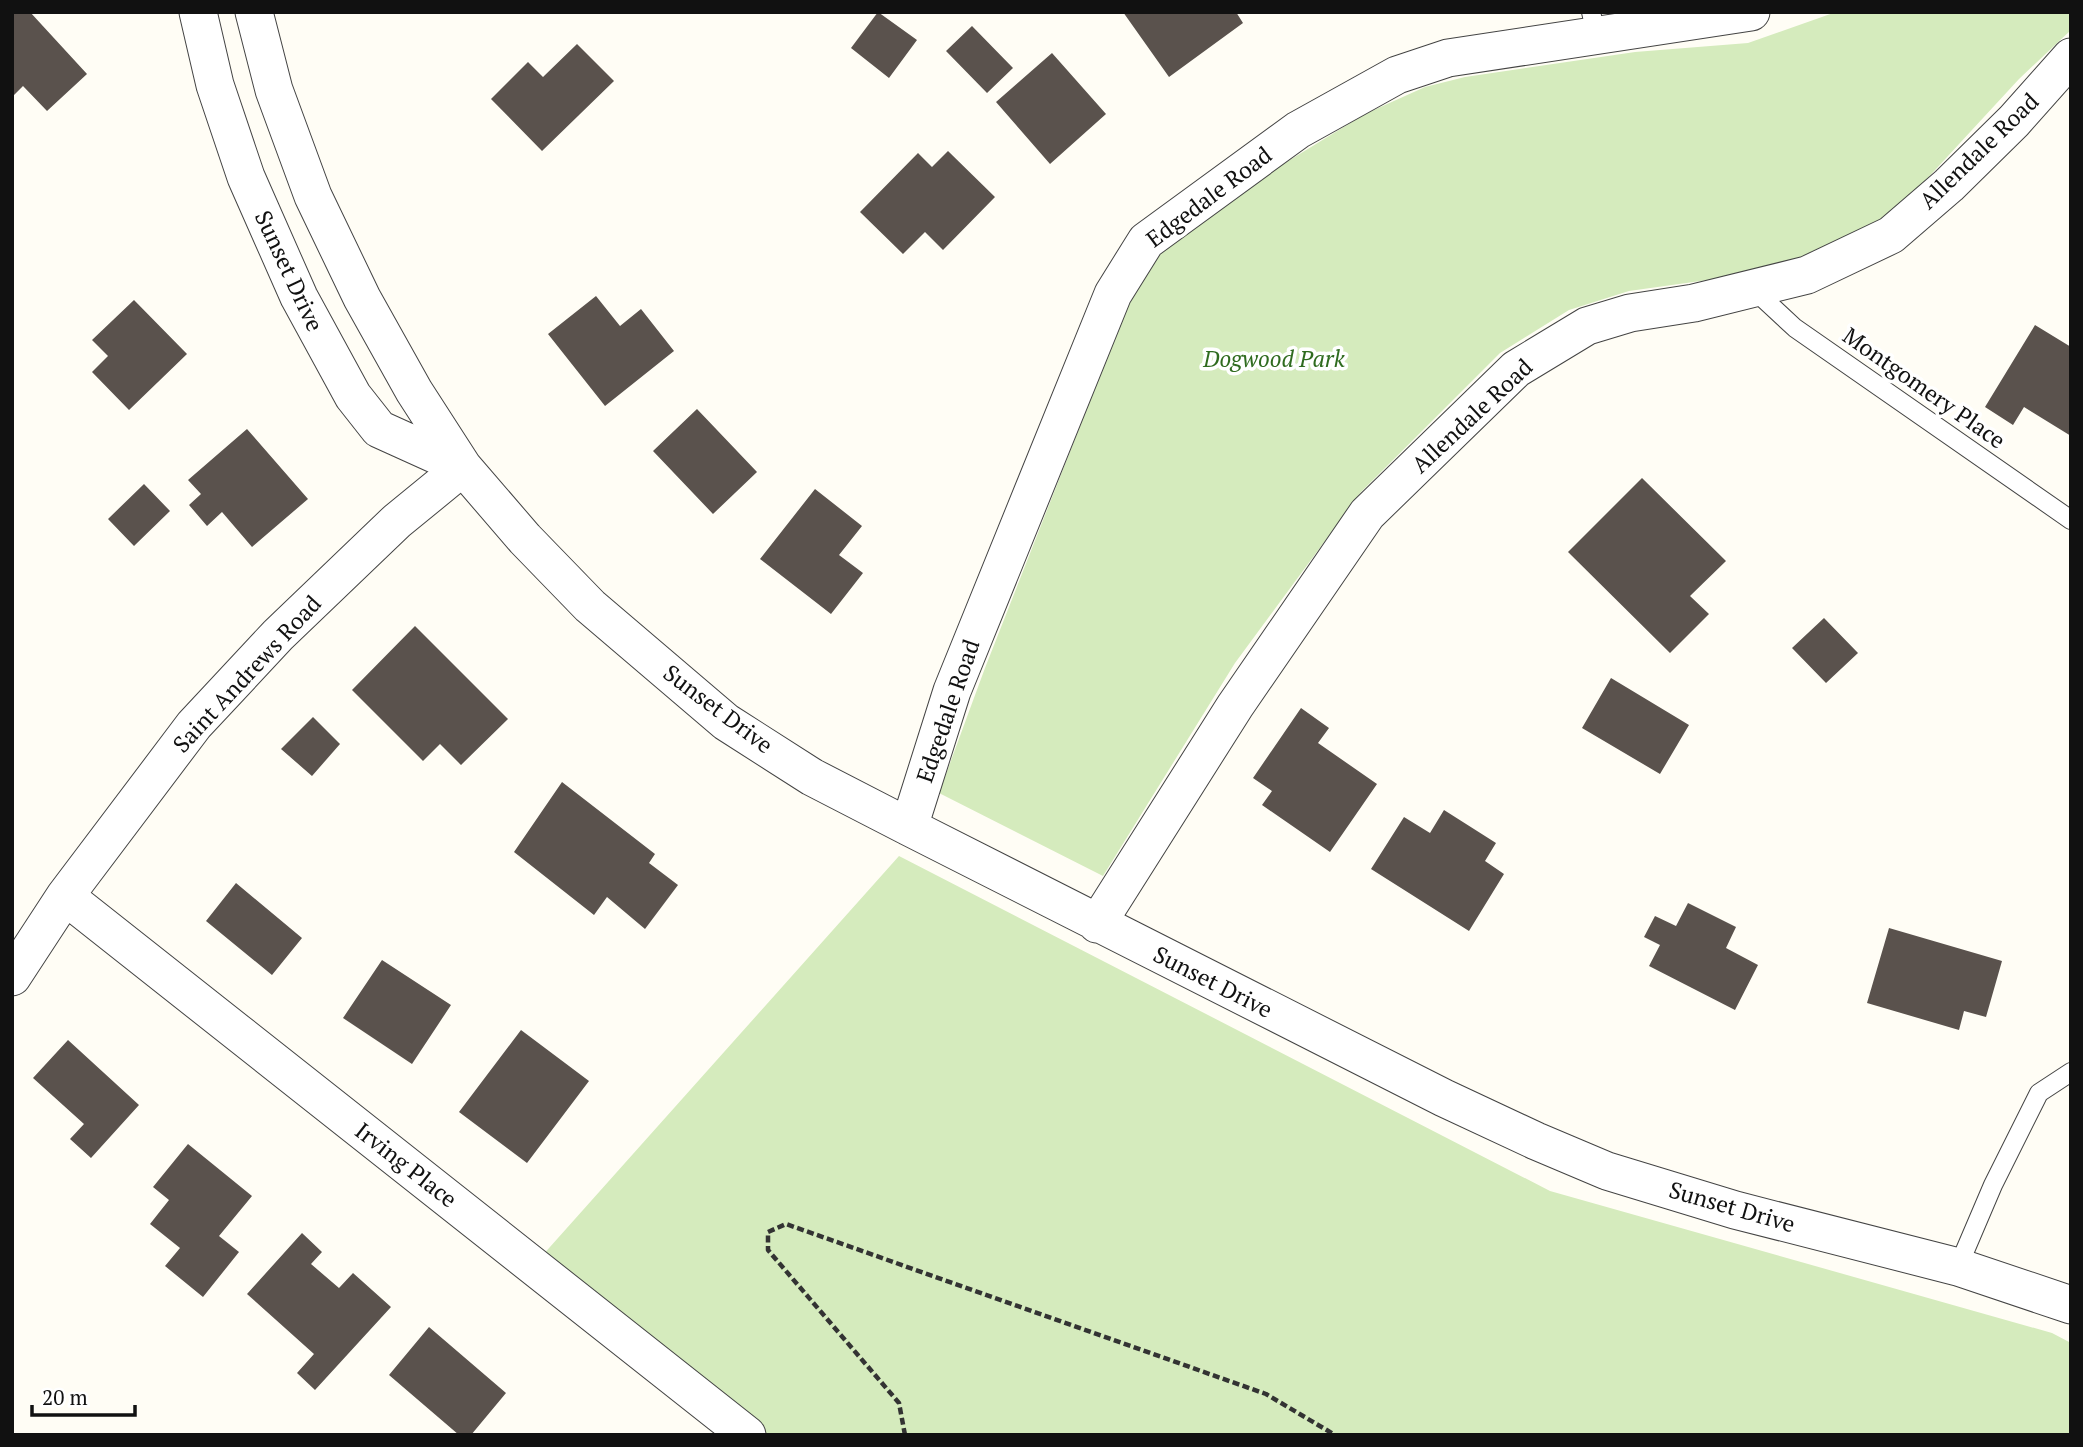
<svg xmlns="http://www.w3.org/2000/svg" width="2083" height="1447" font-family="'PT Serif',serif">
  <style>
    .green { fill: #d5ebbd }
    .building { fill: #5a524d }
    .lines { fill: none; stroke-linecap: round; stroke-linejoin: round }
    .lane-casing { stroke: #444; stroke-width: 20 }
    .street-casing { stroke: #444; stroke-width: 39 }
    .path { stroke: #333; stroke-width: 4.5; stroke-dasharray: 7 3.5; stroke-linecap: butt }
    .lane { stroke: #fff; stroke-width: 18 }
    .street { stroke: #fff; stroke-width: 37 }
    .labels { text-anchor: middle; stroke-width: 7; stroke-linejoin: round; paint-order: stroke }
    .street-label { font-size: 23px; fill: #111; stroke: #fff }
    .park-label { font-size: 23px; font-style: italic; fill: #2f6b1f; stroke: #fff }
  </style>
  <rect width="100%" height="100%" fill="#fffdf5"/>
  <path class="green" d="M 1836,12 L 2071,12 L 2071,30 L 2019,79 L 1900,208 L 1856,236 L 1765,272 L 1629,291 L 1569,310 L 1500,353 L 1361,492 L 1235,663 L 1103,876 L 939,793 L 985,668 L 1139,276 L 1167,247 L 1205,217 L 1280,166 L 1365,114 L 1425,87 L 1465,77 L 1635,52 L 1748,43 Z
    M 899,856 L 1550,1191 L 2052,1333 L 2071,1343 L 2071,1435 L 769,1435 L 533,1266 Z"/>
  <path class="building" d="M 12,12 L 30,12 L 87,74 L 47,111 L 23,86 L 12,97 Z
    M 878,12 L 917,40 L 889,78 L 851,48 Z
    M 1123,12 L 1236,12 L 1243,23 L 1169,77 Z
    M 972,26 L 1013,68 L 987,93 L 946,51 Z
    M 577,44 L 614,81 L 542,151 L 491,99 L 528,62 L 543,77 Z
    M 1052,53 L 1106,114 L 1050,164 L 996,102 Z
    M 948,151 L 995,197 L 943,250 L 925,232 L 903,254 L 860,212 L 918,153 L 932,167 Z
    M 596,296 L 620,326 L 641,309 L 674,351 L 605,406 L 548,334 Z
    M 134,300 L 187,354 L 129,410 L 92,372 L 108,356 L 92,340 Z
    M 2035,325 L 2071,347 L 2071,436 L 2024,407 L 2013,425 L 1985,407 Z
    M 697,409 L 757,472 L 713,514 L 653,451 Z
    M 247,429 L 308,499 L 252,547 L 222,512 L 207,526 L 189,505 L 201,494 L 188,480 Z
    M 1642,478 L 1726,561 L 1690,596 L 1709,614 L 1670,653 L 1568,552 Z
    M 144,484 L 170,511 L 134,546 L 108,519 Z
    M 815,489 L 862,526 L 839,555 L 863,573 L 831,614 L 760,559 Z
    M 1824,618 L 1858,653 L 1826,683 L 1792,648 Z
    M 415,626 L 508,719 L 461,765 L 440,744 L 423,761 L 352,690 Z
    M 1611,678 L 1689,725 L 1660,774 L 1582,728 Z
    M 1301,708 L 1329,728 L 1318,743 L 1377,784 L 1330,852 L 1262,805 L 1272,791 L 1253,778 Z
    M 313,717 L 340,744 L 312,776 L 281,749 Z
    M 562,782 L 655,854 L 649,863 L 678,885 L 645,929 L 607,897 L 594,915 L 514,852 Z
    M 1444,810 L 1496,843 L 1485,861 L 1504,874 L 1469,931 L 1371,869 L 1404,817 L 1430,833 Z
    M 236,883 L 302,938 L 272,975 L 206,921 Z
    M 1688,903 L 1736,927 L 1726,948 L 1758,965 L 1735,1010 L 1649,966 L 1660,945 L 1644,937 L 1655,916 L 1676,926 Z
    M 1889,928 L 2002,961 L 1986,1017 L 1964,1011 L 1959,1030 L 1867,1003 Z
    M 382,960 L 451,1005 L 412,1064 L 343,1018 Z
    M 521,1030 L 589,1081 L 527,1163 L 459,1112 Z
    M 68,1040 L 139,1105 L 91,1158 L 70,1139 L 84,1124 L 33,1078 Z
    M 188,1144 L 252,1196 L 219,1236 L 239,1252 L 203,1297 L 165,1266 L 180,1248 L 150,1224 L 169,1200 L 153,1187 Z
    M 302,1233 L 322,1252 L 311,1264 L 339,1288 L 353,1273 L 391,1307 L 315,1390 L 297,1373 L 314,1354 L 247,1294 Z
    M 429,1327 L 506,1393 L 471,1435 L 459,1435 L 389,1375 Z"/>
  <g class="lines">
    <g class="lane-casing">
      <path id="lane" d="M 1591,12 L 1597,38
        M 1754,290 L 1795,328 L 2071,520
        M 1958,1267 L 1993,1185 L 2039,1093 L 2071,1072"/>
    </g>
    <g class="street-casing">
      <path id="street" d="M 198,12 L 215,85 L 246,177 L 299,297 L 353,396 L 379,429 L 463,467
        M 254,12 L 274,90 L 313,196 L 362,298 L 414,391 L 463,467 L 525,539 L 590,606 L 726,722 L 812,777 L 909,827 L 1444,1098 L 1536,1141 L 1607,1171 L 1735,1210 L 1958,1267 L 2071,1305
        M 909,827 L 952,691 L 1113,294 L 1146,241 L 1298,130 L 1397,75 L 1448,58 L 1751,12
        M 65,896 L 747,1435
        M 1097,924 L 1235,706 L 1367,514 L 1516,369 L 1587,326 L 1630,313 L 1694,303 L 1807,275 L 1891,235 L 1949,185 L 2014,121 L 2071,57
        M 12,977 L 65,896 L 194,725 L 278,635 L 397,521 L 463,467"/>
    </g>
    <path class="path" d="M 905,1435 L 899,1403 L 768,1250 L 768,1232 L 786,1224 L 1266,1394 L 1335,1435"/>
    <use href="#lane" class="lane"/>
    <use href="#street" class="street"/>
  </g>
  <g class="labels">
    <g class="street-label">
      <text transform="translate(1979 151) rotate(-44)" y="8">Allendale Road</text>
      <text transform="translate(1209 197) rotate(-37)" y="8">Edgedale Road</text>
      <text transform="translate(289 271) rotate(65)" y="8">Sunset Drive</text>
      <text transform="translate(1924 388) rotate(35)" y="8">Montgomery Place</text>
      <text transform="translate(1472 416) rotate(-43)" y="8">Allendale Road</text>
      <text transform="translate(247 674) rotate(-47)" y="8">Saint Andrews Road</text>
      <text transform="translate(718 709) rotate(37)" y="8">Sunset Drive</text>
      <text transform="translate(948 711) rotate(-71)" y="8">Edgedale Road</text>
      <text transform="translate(1213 982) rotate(27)" y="8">Sunset Drive</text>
      <text transform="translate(406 1165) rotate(38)" y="8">Irving Place</text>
      <text transform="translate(1732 1207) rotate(16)" y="8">Sunset Drive</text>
    </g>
    <g class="park-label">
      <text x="1274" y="367">Dogwood Park</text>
    </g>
  </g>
  <rect width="2083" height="1447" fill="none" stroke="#111111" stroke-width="28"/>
  <path d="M32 1405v10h103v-10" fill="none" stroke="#111111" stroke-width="3.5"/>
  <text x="42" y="1405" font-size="21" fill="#111111" stroke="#ffffff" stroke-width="5" paint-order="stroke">20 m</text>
</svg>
